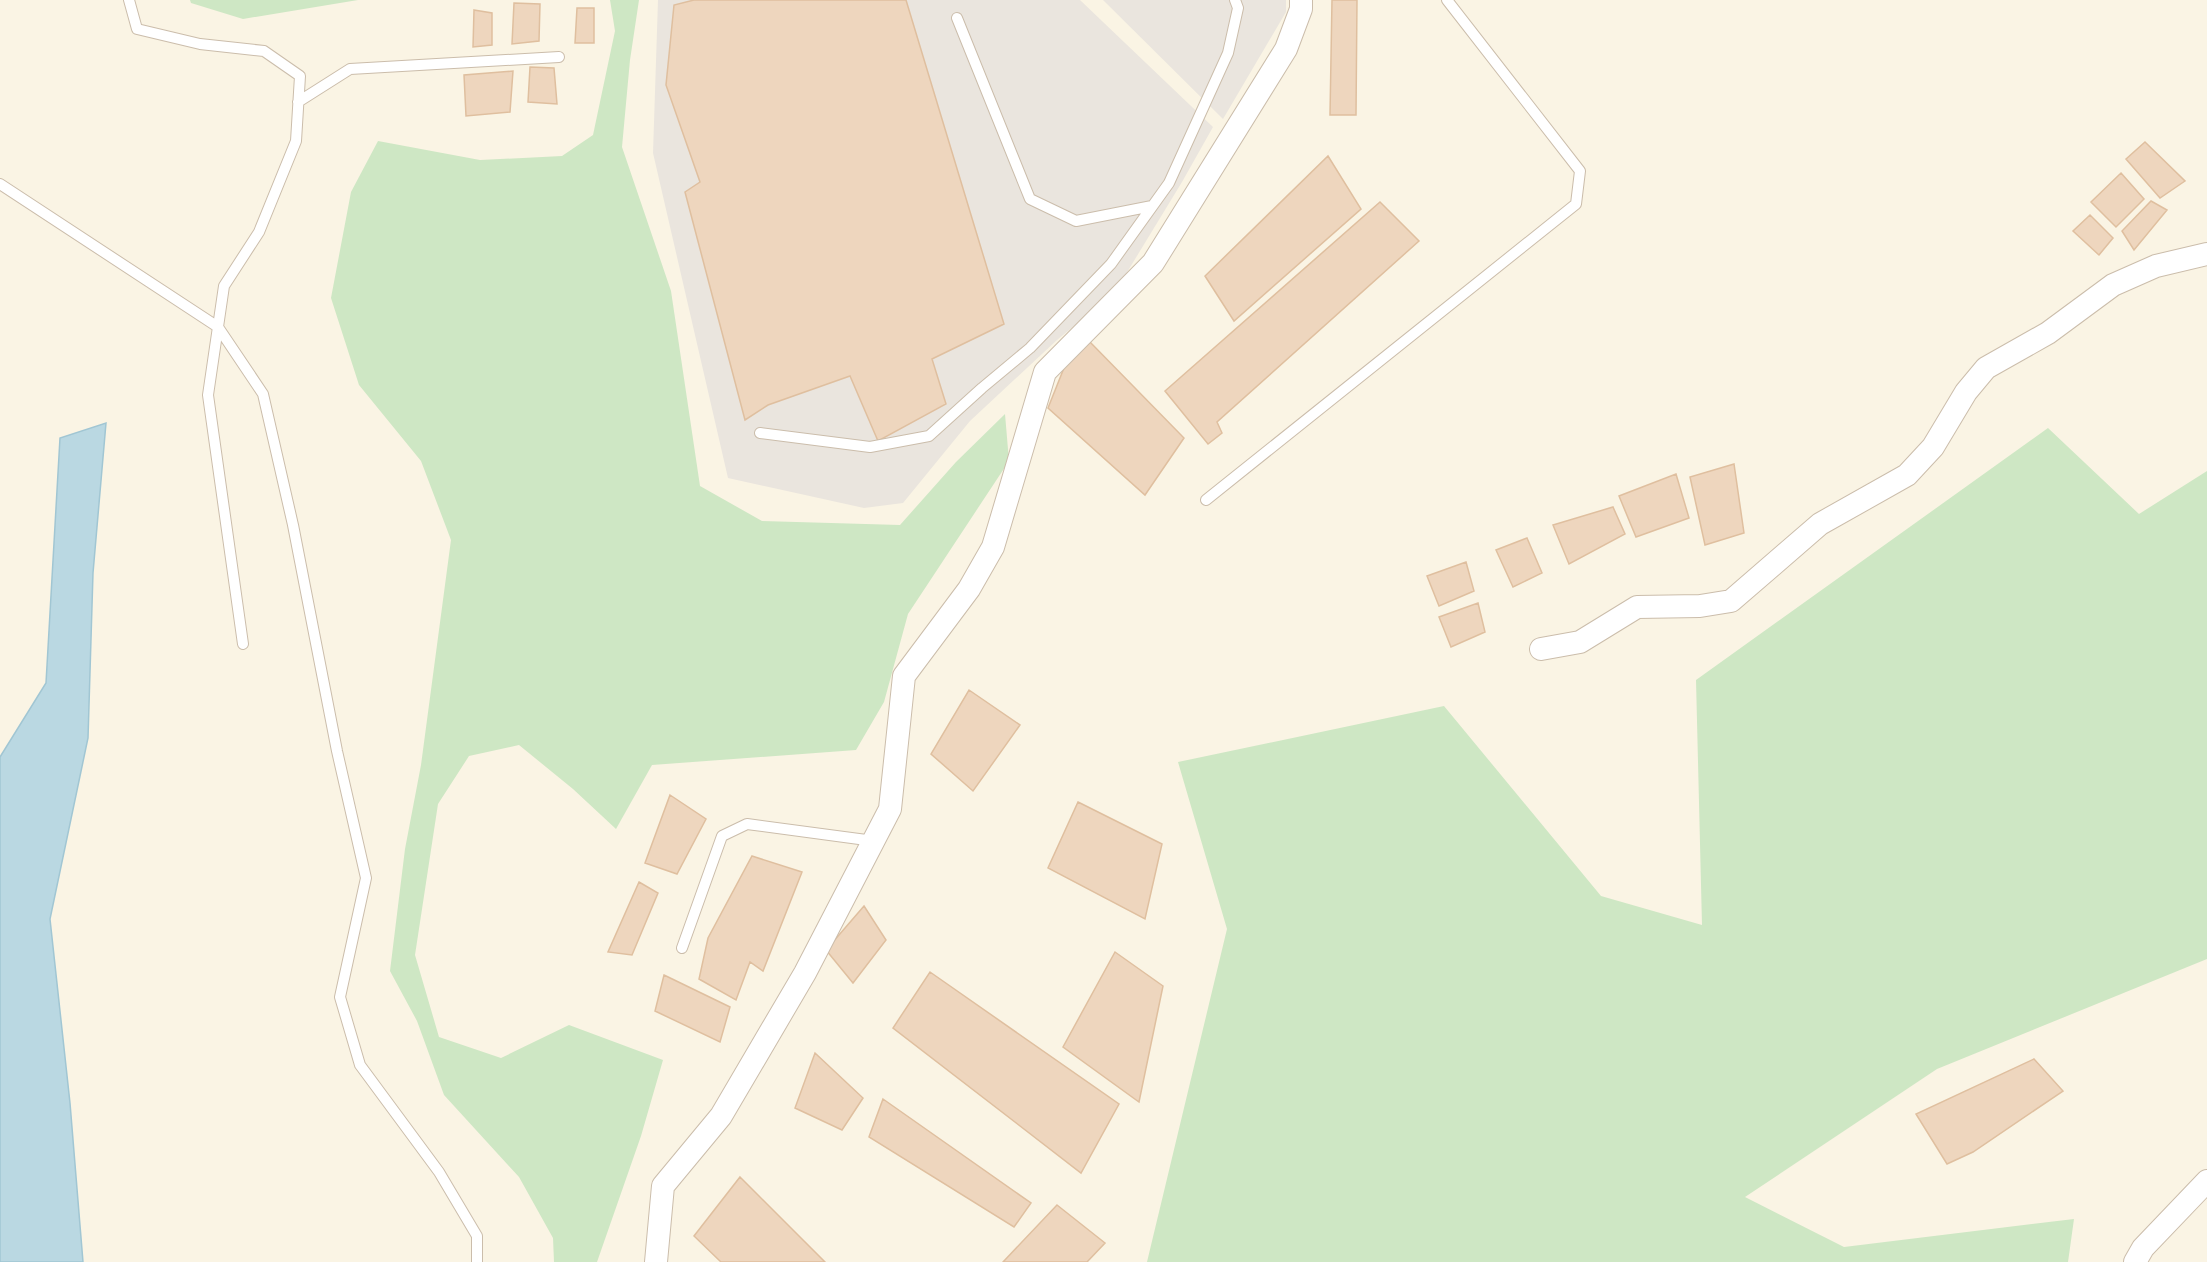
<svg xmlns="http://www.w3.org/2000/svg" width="2207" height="1262" font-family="'Nunito Sans',sans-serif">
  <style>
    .industrial { fill: #eae5de }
    .green { fill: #cee7c4 }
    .water { fill: #bad8e2; stroke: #a1c6d3; stroke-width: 1.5 }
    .building { fill: #eed6be; stroke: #dfbf9f; stroke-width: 1.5 }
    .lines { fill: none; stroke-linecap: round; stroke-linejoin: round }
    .service-casing { stroke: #cbbdab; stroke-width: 12 }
    .minor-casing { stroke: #cbbdab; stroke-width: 24 }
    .service { stroke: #fff; stroke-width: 10 }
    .minor { stroke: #fff; stroke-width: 22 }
  </style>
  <rect width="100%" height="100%" fill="#faf4e4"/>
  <path class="industrial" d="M 658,0 L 1080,0 L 1213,127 L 1182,182 L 1115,292 L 1057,340 L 970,421 L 903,503 L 864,508 L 728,478 L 653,153 Z
    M 1103,0 L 1286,0 L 1286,12 L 1223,119 Z"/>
  <path class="green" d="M 190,0 L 358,0 L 243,19 L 191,3 Z
    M 610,0 L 639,0 L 630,60 L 622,147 L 671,291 L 700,486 L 762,521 L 900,525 L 956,462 L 1005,414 L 1009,461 L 908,614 L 884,702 L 856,750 L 652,765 L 616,829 L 573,789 L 519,745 L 469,756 L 438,804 L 415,955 L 439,1037 L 501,1058 L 569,1025 L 663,1060 L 641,1136 L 597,1262 L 554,1262 L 553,1238 L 519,1177 L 444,1095 L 417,1021 L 390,971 L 405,849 L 421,765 L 451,540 L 421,461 L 359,385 L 331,298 L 351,192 L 378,141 L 480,160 L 562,156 L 593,135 L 615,31 Z
    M 2048,428 L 2139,514 L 2207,471 L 2207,959 L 1937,1069 L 1745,1197 L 1844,1247 L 2074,1219 L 2068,1262 L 1147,1262 L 1227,929 L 1178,762 L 1444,706 L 1601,896 L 1702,925 L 1696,680 Z"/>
  <path class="water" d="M 106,423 L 93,573 L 88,738 L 50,919 L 70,1103 L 83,1262 L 0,1262 L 0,757 L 46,683 L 60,438 Z"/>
  <path class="building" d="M 694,0 L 906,0 L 1004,324 L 932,359 L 946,404 L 878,441 L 850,376 L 768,405 L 745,420 L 685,192 L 700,182 L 666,85 L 674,5 Z
    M 1332,0 L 1357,0 L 1356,115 L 1330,115 Z
    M 514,3 L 540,4 L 539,41 L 512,44 Z
    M 577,8 L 594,8 L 594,43 L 575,43 Z
    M 474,10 L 492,13 L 492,45 L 473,47 Z
    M 530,67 L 554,68 L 557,104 L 528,102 Z
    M 513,71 L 510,112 L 466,116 L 464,75 Z
    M 2145,142 L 2185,181 L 2160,198 L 2126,159 Z
    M 1328,156 L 1361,209 L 1234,321 L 1205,276 Z
    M 2121,173 L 2144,199 L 2116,227 L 2091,202 Z
    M 2151,201 L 2167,210 L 2134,250 L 2122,231 Z
    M 1380,202 L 1419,241 L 1217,422 L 1222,433 L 1208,444 L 1165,391 Z
    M 2090,215 L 2113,238 L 2099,255 L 2073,231 Z
    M 1089,341 L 1184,438 L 1145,495 L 1048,408 L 1064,368 Z
    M 1734,464 L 1744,533 L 1705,545 L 1690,477 Z
    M 1676,474 L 1689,518 L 1636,537 L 1619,496 Z
    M 1613,507 L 1625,534 L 1569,564 L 1553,525 Z
    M 1527,538 L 1542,573 L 1513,587 L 1496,550 Z
    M 1466,562 L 1474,591 L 1439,606 L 1427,576 Z
    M 1478,603 L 1485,632 L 1451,647 L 1439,617 Z
    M 969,690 L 1020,725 L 973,791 L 931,754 Z
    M 670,795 L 706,819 L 677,874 L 645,863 Z
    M 1078,802 L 1162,844 L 1145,919 L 1048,868 Z
    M 752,856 L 802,872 L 763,971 L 750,962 L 736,1000 L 699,979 L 708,938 Z
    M 639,882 L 658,893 L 632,955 L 608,952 Z
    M 864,906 L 886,940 L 853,983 L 826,950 Z
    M 1115,952 L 1163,986 L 1139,1102 L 1063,1047 Z
    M 930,972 L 1119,1104 L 1081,1173 L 893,1028 Z
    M 664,975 L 730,1007 L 720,1042 L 655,1011 Z
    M 815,1053 L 863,1098 L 842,1130 L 795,1108 Z
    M 2034,1059 L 2063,1091 L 1973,1152 L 1947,1164 L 1916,1114 Z
    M 883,1099 L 1031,1203 L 1014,1227 L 869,1137 Z
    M 740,1177 L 825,1262 L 721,1262 L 694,1236 Z
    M 1057,1205 L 1105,1243 L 1087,1262 L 1003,1262 Z"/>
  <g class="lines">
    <g class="service-casing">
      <path id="service" d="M 129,0 L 137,29 L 200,44 L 264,51 L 300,76 L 296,141 L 259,232 L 224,286 L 208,395 L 243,644
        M 957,18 L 1030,199 L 1076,221 L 1152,206
        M 298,102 L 350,69 L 559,57
        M 0,184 L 218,327 L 263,394 L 293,525 L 337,751 L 366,878 L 340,997 L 360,1065 L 439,1172 L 477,1236 L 477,1262
        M 760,433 L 870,447 L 929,436 L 982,388 L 1030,348 L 1111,264 L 1169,183 L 1228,53 L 1238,8 L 1235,0
        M 1206,500 L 1576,204 L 1580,171 L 1447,0
        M 682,948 L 722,836 L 747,824 L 874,841"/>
    </g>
    <g class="minor-casing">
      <path id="minor" d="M 1541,649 L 1580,642 L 1637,607 L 1700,606 L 1731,601 L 1820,524 L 1907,475 L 1933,447 L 1966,392 L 1986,368 L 2048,333 L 2113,285 L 2156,266 L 2207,254
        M 656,1262 L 663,1186 L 721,1116 L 805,973 L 890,809 L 904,676 L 969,589 L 993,547 L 1045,372 L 1153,263 L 1286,49 L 1301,9 L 1301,0
        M 2135,1262 L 2143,1248 L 2207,1181"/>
    </g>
    <use href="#service" class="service"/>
    <use href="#minor" class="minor"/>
  </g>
</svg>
